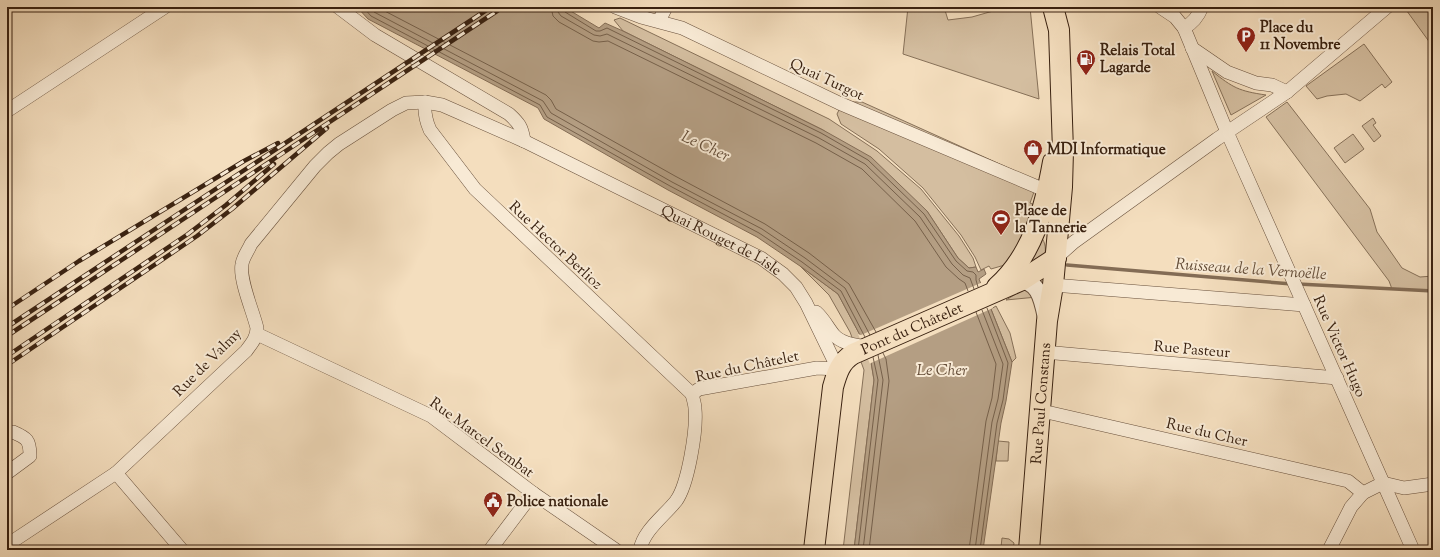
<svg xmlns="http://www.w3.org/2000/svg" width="1440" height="557" font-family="'Sorts Mill Goudy',serif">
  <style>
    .green { fill: #d4bea0; stroke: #867058 }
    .water { fill: #b49e83; stroke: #836c55 }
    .pier { fill: #f4debe }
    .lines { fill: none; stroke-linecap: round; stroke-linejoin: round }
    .shore { stroke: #76604a; stroke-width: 1 }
    .stream { stroke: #836c55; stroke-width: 3.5 }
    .minor-casing { stroke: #68503c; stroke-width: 14 }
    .tertiary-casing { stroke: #68503c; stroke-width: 18 }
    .primary-casing { stroke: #392110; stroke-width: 22 }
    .minor { stroke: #f8ead5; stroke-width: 13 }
    .tertiary { stroke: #f8ead5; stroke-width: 16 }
    .primary { stroke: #f4debe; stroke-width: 20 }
    .rail-casing { stroke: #392110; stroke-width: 4.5 }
    .rail { stroke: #f8ead5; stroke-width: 3; stroke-dasharray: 9; stroke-linecap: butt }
    .labels { text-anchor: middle; stroke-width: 4; stroke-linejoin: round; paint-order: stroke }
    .poi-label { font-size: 15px; font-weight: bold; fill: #392110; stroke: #f8ead5; text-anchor: start }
    .street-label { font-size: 15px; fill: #392110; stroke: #f8ead5 }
    .water-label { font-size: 16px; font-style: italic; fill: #644d38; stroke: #f8ead5 }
  </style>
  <rect width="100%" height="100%" fill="#f4debe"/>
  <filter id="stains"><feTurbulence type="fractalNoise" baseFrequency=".005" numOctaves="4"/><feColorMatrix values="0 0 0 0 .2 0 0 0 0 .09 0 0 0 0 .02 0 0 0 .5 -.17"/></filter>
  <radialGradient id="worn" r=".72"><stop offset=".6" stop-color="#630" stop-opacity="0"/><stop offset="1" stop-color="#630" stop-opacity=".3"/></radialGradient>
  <path class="green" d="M 908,7 L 944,7 L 948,20 L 972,17 L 1007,7 L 1030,7 L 1039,99 L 903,54 Z
    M 1404,7 L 1433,7 L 1433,47 Z
    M 620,18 L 829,119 L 877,151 L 921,189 L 959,236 L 973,258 L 976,267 L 969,268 L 958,258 L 927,211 L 823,130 L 623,31 L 614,20 Z
    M 1364,44 L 1392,82 L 1385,88 L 1382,84 L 1360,101 L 1346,94 L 1327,96 L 1317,99 L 1306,86 Z
    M 1212,71 C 1233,88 1239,91 1266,95 L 1231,115 Z
    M 843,102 L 862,102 L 1024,175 L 1034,192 L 1030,203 L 1039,207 L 1015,262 L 991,269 L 989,266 L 981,270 L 975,257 L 961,235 L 923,188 L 879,149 L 841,124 L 837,114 Z
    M 1287,102 L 1370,209 L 1377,232 L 1402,268 L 1420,277 L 1433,276 L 1433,291 L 1392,289 L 1389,281 L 1266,117 Z
    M 1373,118 L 1376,123 L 1373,125 L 1381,136 L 1374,142 L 1362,126 Z
    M 1353,134 L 1364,149 L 1345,163 L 1334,148 Z
    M 1039,234 C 1045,242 1046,245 1045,256 L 1018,276 Z
    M 800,266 L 838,294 L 860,335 L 871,362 L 874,380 L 854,550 L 843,550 L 864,370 L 850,332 L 829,295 Z
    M 1029,286 L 1037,297 L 1006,300 Z
    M 996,306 L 1010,333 L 1016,358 L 1012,362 L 991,309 Z
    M 998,441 L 1009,442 L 1008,461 L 996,461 Z
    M 1002,538 L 1009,539 L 1014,543 L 1013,550 L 983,550 L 984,546 L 1001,547 Z"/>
  <path class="water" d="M 357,7 L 564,7 L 599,28 L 605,23 L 623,31 L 823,130 L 871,157 L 927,211 L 958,258 L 969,268 L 976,267 L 978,272 L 984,269 L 986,274 L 979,279 L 1012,362 L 1006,401 L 1001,423 L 983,550 L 854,550 L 874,380 L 871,362 L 860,335 L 838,294 L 800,266 L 757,237 L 668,190 L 544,119 L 538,108 L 368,19 Z"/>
  <path class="pier" d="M 983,282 L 993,308 L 871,363 L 870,364 L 858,334 L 861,335 Z"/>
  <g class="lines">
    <path class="shore" d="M 363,7 L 371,16 L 540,105 L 547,117 L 670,186 L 759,233 L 802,262 L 841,291 L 865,337
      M 369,7 L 374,12 L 543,101 L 551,113 L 672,182 L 762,229 L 805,258 L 845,288 L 870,335
      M 377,7 L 546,95 L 551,100 L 556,109 L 675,176 L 765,224 L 809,253 L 849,284 L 876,332
      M 551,7 L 553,16 L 559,22 L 593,41 L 599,42 L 608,41 L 816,143 L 862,169 L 915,221 L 946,267 L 959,279 L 965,283 L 968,291
      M 557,7 L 558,12 L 561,16 L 594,35 L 600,36 L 607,34 L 819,138 L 865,164 L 920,217 L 952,264 L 963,275 L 970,278 L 974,289
      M 562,7 L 565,12 L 596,31 L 600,31 L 607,28 L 821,133 L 868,160 L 924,214 L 956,261 L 967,271 L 973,272 L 976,275 L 976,280 L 978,287
      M 858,550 L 878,380 L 873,357
      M 863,550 L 883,380 L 878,355
      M 869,550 L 889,381 L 886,359 L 883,353
      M 969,550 L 986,421 L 992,398 L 996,364 L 976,312
      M 975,550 L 992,422 L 998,399 L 1003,364 L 982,310
      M 980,550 L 997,423 L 1003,400 L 1008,363 L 987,308"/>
    <path class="stream" d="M 1067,265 L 1292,284
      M 1298,284 L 1433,291"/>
    <g class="minor-casing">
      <g id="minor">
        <path d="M 338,7 L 375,35 L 509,114 C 519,123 522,127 524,141"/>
        <path d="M 615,7 L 641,17 L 682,28 L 839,103 L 1047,191"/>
        <path d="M 1160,7 L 1175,17 L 1184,28 L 1227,132 L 1413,550"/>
        <path d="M 659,21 L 666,7"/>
        <path d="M 1184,28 C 1193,23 1198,17 1202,7"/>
        <path d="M 1192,48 L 1227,72 L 1256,83 L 1272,85 L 1287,92"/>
        <path d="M 425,102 C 424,113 426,121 430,130 L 475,189 L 692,394"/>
        <path d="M 7,111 L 165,7"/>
        <path d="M 1056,258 L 1074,242 L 1217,139 L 1287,92 L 1387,7"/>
        <path d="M 1053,285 L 1304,305"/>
        <path d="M 816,312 C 824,319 828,328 834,335 C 842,344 856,345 867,347"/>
        <path d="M 257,334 L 431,416 L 533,493 L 616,550"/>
        <path d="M 1044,352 L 1337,378"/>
        <path d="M 1040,412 L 1051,413 L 1348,481 L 1363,493"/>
        <path d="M 7,434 L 13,432 C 27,438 30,440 30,456 L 7,473"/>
        <path d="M 116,473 L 182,550"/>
        <path d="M 1383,483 L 1404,488 L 1433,484"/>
        <path id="s1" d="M 7,545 L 116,473 L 246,351 C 252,343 257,337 257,328 C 253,311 239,280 242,264 C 243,257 248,251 251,244 L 315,166 L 328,153 L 339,144 L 392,110 L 406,103 L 425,102 L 442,105 L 458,112 L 524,141 L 761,258 L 783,274 L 796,287 L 806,303 L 838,369 L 817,368 L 699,389 L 692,394"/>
        <path d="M 490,550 L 533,493"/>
        <path d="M 640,550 C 643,531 664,516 676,501 C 688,485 697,430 695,409 C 695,404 693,399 692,394"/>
        <path d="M 1329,550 L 1351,507 L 1363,493 L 1383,483"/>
      </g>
    </g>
    <g class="tertiary-casing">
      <path id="tertiary" d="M 1014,280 C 1038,278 1042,298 1046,318"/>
    </g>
    <g class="primary-casing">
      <g id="primary">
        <path d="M 997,287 C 1033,255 1045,207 1053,162"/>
        <path id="s2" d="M 814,550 L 833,387 C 837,373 840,362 853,354 L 1022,280 L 1056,258"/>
        <path id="s3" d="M 1029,550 L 1047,321 L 1053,285 L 1062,187 L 1063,151 L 1059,30 L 1053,7"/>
      </g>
    </g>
    <use href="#minor" class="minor"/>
    <use href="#tertiary" class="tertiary"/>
    <use href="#primary" class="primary"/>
    <g class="rail-casing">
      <path id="rail" d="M 7,309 L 79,261 L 244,161 L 278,143
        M 7,327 L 491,7
        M 7,336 L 503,7
        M 7,356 L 188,234 L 226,205 L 274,164
        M 7,365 L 197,236 L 232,209 L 327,128"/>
    </g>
    <use href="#rail" class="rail"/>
  </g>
  <defs>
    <g id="parking-pin" transform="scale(1)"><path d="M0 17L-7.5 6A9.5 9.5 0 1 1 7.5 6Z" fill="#8f2418" stroke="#f8ead5"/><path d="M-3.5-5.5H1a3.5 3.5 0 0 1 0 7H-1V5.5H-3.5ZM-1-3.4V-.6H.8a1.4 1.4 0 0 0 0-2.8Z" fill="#fff"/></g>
    <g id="fuel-pin" transform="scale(1)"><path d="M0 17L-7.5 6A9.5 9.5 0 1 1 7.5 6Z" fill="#8f2418" stroke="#f8ead5"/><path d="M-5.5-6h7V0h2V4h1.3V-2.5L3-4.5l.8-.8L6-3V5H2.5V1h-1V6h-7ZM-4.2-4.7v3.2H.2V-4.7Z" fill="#fff"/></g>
    <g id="shop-pin" transform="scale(1)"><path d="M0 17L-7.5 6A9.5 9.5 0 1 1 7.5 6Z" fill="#8f2418" stroke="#f8ead5"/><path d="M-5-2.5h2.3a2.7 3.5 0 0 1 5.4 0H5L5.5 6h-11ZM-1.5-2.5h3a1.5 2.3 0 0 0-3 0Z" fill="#fff"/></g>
    <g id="stadium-pin" transform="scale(1)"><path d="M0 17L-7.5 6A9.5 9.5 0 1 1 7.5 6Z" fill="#8f2418" stroke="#f8ead5"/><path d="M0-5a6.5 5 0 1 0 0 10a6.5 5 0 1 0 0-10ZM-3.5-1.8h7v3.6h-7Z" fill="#fff"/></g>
    <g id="civic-pin" transform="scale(1)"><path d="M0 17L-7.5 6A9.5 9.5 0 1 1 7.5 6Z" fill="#8f2418" stroke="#f8ead5"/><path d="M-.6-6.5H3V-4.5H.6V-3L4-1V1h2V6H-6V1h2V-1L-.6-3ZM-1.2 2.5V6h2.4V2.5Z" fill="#fff"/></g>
  </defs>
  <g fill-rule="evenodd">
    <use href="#parking-pin" x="1246" y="36"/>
    <use href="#fuel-pin" x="1086" y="59"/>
    <use href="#shop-pin" x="1033" y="149"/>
    <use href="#stadium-pin" x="1001" y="219"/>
    <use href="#civic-pin" x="493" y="501"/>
  </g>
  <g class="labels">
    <g class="poi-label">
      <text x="1260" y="32">Place du<tspan x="1260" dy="17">11 Novembre</tspan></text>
      <text x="1100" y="55">Relais Total<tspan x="1100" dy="17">Lagarde</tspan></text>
      <text x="1047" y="154">MDI Informatique</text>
      <text x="1015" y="215">Place de<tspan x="1015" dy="17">la Tannerie</tspan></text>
      <text x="507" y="506">Police nationale</text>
    </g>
    <g class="street-label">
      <text transform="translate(827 79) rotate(25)" y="5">Quai Turgot</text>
      <text dy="5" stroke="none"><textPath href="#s1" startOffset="982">Quai Rouget de Lisle</textPath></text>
      <text transform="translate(556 245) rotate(43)" y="5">Rue Hector Berlioz</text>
      <text dy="5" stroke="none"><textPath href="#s2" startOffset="268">Pont du Châtelet</textPath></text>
      <text transform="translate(1340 346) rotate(66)" y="5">Rue Victor Hugo</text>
      <text transform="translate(1192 349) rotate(5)" y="5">Rue Pasteur</text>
      <text transform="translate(207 362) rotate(-45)" y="5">Rue de Valmy</text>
      <text transform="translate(747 366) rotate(-12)" y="5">Rue du Châtelet</text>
      <text dy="5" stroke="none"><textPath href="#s3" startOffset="147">Rue Paul Constans</textPath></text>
      <text transform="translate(1207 432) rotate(13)" y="5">Rue du Cher</text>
      <text transform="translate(482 437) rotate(36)" y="5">Rue Marcel Sembat</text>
    </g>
    <g class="water-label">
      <text transform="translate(706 145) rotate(25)" y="6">Le Cher</text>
      <text transform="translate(1251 268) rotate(4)" y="6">Ruisseau de la Vernoëlle</text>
      <text x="942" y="375">Le Cher</text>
    </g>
  </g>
  <rect width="1440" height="557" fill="none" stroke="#f4debe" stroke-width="24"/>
  <rect x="8" y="8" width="1424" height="541" fill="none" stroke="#392110" stroke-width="2"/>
  <rect x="12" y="12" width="1416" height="533" fill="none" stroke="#392110"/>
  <rect width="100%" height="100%" filter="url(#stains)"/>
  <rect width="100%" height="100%" fill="url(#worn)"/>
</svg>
